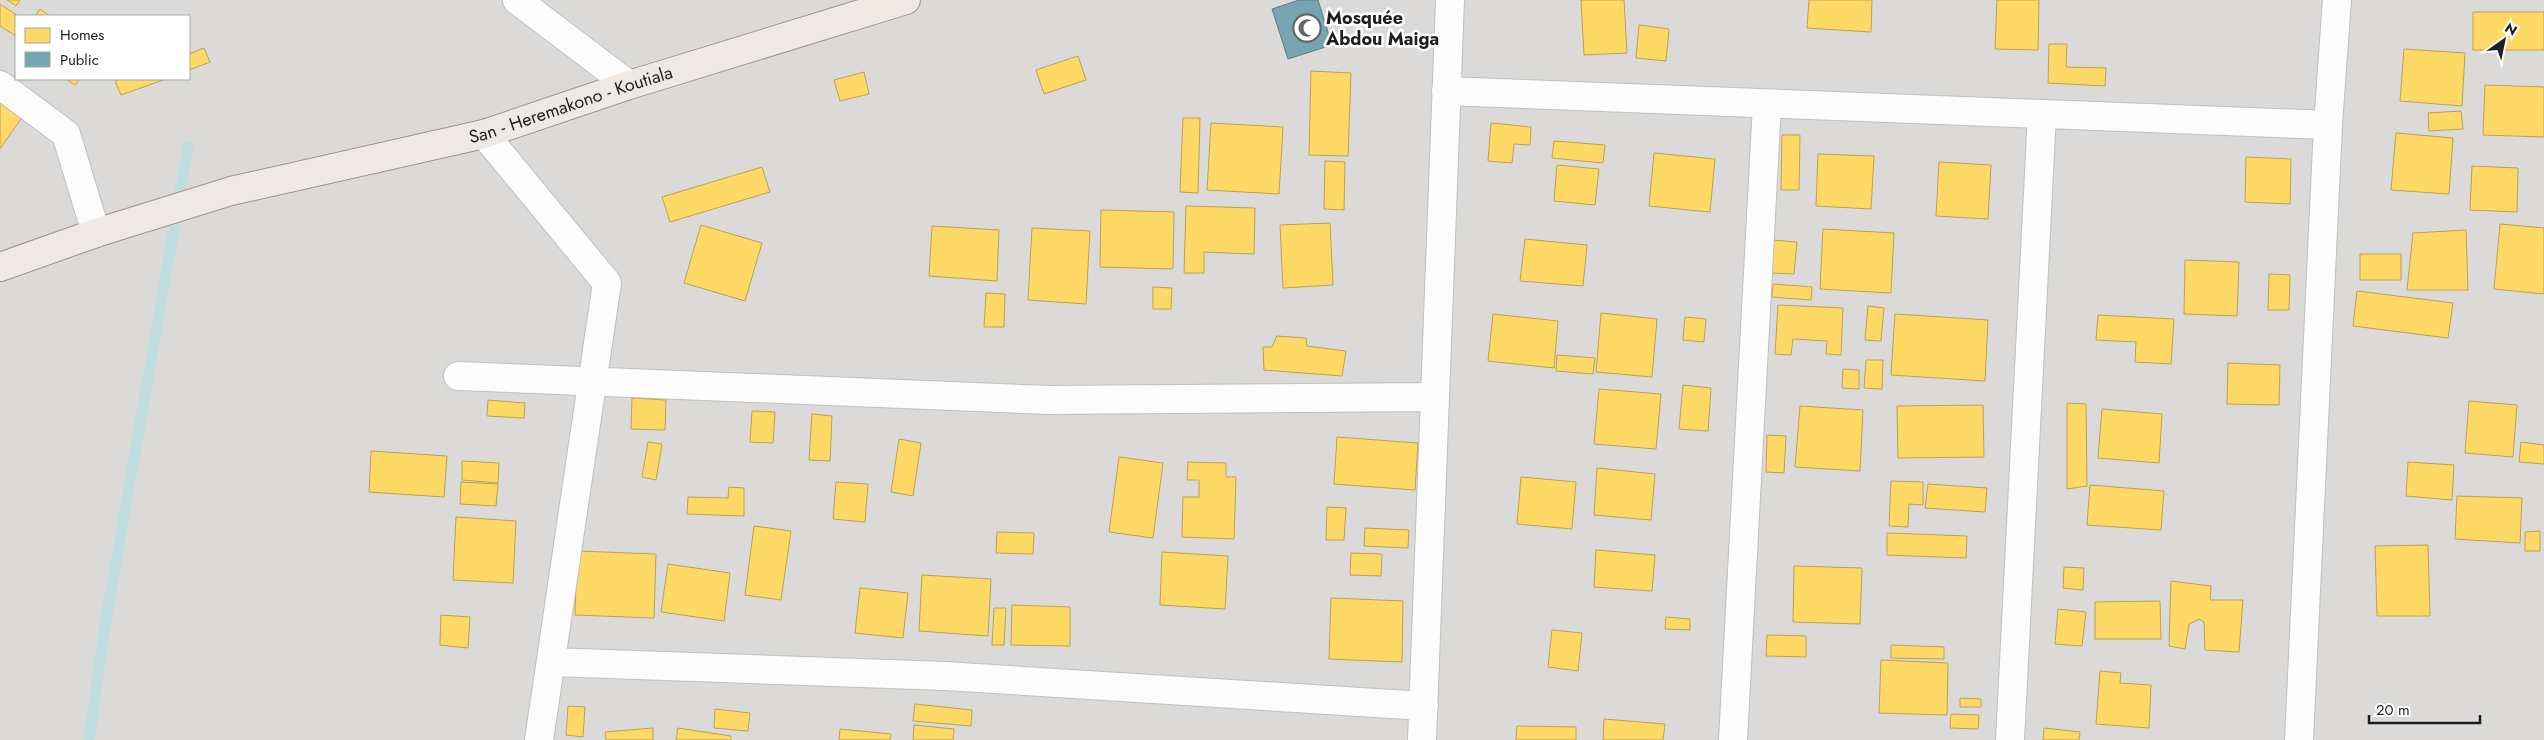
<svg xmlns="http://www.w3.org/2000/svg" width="2544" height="740" font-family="Jost,sans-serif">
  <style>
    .residential { fill: #dbdad9; fill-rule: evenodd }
    .homes { fill: #ffd966; stroke: #bca150 }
    .public { fill: #76a5af; stroke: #5c7c84 }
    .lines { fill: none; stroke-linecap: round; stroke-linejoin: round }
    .stream { stroke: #bedddc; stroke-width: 11 }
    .street-casing { stroke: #bfbfbe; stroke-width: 30 }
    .primary-casing { stroke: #a09287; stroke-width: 30 }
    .street { stroke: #fcfcfc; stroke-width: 28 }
    .primary { stroke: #efe9e6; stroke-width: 28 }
    .labels { text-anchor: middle; stroke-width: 5; stroke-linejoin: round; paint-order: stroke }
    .poi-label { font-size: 18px; font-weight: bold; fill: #1e1e1e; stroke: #fff; text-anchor: start }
    .street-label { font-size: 18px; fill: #1e1e1e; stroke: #fff }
  </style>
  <rect width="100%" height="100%" fill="#eceae8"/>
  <path class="residential" d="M 0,0 L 2544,0 L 2544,740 L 0,740 ZM 16,16 L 189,16 L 189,79 L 16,79 Z"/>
  <path class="homes" d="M 7,0 L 20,0 L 16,6 Z
    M 1581,0 L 1624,0 L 1627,53 L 1584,55 Z
    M 1809,0 L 1872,0 L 1871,32 L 1807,28 Z
    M 1997,0 L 2039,0 L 2038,50 L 1995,49 Z
    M 0,4 L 18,16 L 16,36 L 0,26 Z
    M 40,9 L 50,16 L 35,16 Z
    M 2473,12 L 2544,12 L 2544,50 L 2473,50 Z
    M 1639,25 L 1669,29 L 1666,61 L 1636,58 Z
    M 2049,44 L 2067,44 L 2066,67 L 2106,68 L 2105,86 L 2048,83 Z
    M 204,48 L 210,62 L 189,70 L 189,54 Z
    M 2404,49 L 2465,53 L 2462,106 L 2400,101 Z
    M 1078,56 L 1086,80 L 1044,94 L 1036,70 Z
    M 1311,71 L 1351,73 L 1348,156 L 1309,155 Z
    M 864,72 L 869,94 L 840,101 L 834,80 Z
    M 66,79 L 80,79 L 75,85 Z
    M 121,79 L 166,79 L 121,95 L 115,81 Z
    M 2485,85 L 2544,87 L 2544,137 L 2483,135 Z
    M 0,101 L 23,116 L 0,149 Z
    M 2461,111 L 2463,129 L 2429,131 L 2428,113 Z
    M 1183,118 L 1200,118 L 1198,193 L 1180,192 Z
    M 1211,123 L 1283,127 L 1279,194 L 1207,190 Z
    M 1491,123 L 1531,127 L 1530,145 L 1514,144 L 1512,163 L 1488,161 Z
    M 2396,133 L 2453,138 L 2449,194 L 2391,190 Z
    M 1782,135 L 1800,135 L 1799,190 L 1781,190 Z
    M 1554,141 L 1605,145 L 1603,163 L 1552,158 Z
    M 1654,153 L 1715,159 L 1710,212 L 1649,206 Z
    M 1818,154 L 1874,156 L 1871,209 L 1816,206 Z
    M 2246,157 L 2291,159 L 2290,204 L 2245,202 Z
    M 1325,161 L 1345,162 L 1344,210 L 1324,209 Z
    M 1939,162 L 1991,165 L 1988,219 L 1936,216 Z
    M 1557,165 L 1599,169 L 1595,205 L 1554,201 Z
    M 2472,166 L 2518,168 L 2517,212 L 2470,210 Z
    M 762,167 L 770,192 L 670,222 L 662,197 Z
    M 1186,206 L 1255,208 L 1254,254 L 1204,252 L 1204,273 L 1184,273 Z
    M 1101,210 L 1174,212 L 1173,269 L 1100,267 Z
    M 1330,223 L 1333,285 L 1283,288 L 1280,225 Z
    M 2500,224 L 2544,228 L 2544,294 L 2494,289 Z
    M 701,225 L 762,243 L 745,301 L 684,283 Z
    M 932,226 L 999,230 L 997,281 L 929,276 Z
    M 1032,228 L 1090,231 L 1086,304 L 1028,300 Z
    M 1823,229 L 1894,233 L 1891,293 L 1820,289 Z
    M 2466,230 L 2468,290 L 2407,290 L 2413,233 Z
    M 1525,239 L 1587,245 L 1583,286 L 1520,281 Z
    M 1773,240 L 1797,242 L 1794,274 L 1771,273 Z
    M 2360,254 L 2401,254 L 2401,280 L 2360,280 Z
    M 2185,260 L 2239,262 L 2237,316 L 2184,314 Z
    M 2269,274 L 2290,275 L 2289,310 L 2268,310 Z
    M 1773,284 L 1812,287 L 1811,300 L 1772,297 Z
    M 1153,287 L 1172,288 L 1171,309 L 1153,309 Z
    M 2357,291 L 2453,303 L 2448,338 L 2353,326 Z
    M 986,293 L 1005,294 L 1004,327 L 984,327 Z
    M 1778,305 L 1843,308 L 1841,355 L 1826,354 L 1827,341 L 1793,339 L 1791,355 L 1775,354 Z
    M 1868,306 L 1884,308 L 1881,341 L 1865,340 Z
    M 1601,313 L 1657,319 L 1652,377 L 1596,372 Z
    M 1493,314 L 1558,321 L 1554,368 L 1488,361 Z
    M 1895,314 L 1988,320 L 1985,381 L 1891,375 Z
    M 2098,315 L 2174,319 L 2171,364 L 2135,362 L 2136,342 L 2096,340 Z
    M 1685,317 L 1706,319 L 1704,342 L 1683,340 Z
    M 1277,336 L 1306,338 L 1307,346 L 1346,351 L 1342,376 L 1264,370 L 1263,347 L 1272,347 Z
    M 1557,355 L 1595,358 L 1593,374 L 1556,371 Z
    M 1866,360 L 1883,360 L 1882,389 L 1864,388 Z
    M 2228,363 L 2280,365 L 2279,405 L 2227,404 Z
    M 1843,369 L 1859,370 L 1859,389 L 1842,388 Z
    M 1683,385 L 1711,388 L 1708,431 L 1679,429 Z
    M 1599,389 L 1661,394 L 1656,449 L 1594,444 Z
    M 632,398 L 666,400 L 665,430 L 631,429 Z
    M 488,400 L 525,403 L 524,418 L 487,416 Z
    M 2469,401 L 2517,405 L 2513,457 L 2465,453 Z
    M 2067,403 L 2086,404 L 2087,486 L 2067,489 Z
    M 1983,405 L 1984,457 L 1898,458 L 1897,406 Z
    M 1800,406 L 1863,410 L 1860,471 L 1795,467 Z
    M 2102,409 L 2162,414 L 2159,463 L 2098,458 Z
    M 752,411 L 775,412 L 773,443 L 750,442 Z
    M 812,414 L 832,416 L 830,461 L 809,460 Z
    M 1767,435 L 1786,436 L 1784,473 L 1766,472 Z
    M 1337,437 L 1418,443 L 1415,490 L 1334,484 Z
    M 899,439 L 921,443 L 913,496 L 891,492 Z
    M 648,442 L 662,444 L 656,480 L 642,477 Z
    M 2521,442 L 2544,445 L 2544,464 L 2519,462 Z
    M 371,451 L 447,456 L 444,497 L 369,492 Z
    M 1119,457 L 1163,463 L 1153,538 L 1109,532 Z
    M 462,461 L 499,463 L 498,483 L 462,480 Z
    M 1188,462 L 1226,463 L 1226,477 L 1236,477 L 1234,539 L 1182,537 L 1183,497 L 1199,497 L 1199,480 L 1187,480 Z
    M 2408,462 L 2454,465 L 2452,500 L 2406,496 Z
    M 1597,468 L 1655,474 L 1651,520 L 1594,515 Z
    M 1521,477 L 1576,482 L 1572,529 L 1517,524 Z
    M 1891,481 L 1923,482 L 1923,505 L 1909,504 L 1908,527 L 1889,526 Z
    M 461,482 L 498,484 L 496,506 L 460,504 Z
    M 836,482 L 868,484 L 865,522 L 833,519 Z
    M 1928,484 L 1987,488 L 1985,512 L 1925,508 Z
    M 2090,485 L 2164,491 L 2161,530 L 2087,525 Z
    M 729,487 L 744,488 L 744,516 L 687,514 L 688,497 L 728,498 Z
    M 2457,496 L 2522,498 L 2520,543 L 2455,539 Z
    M 1327,507 L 1346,508 L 1344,540 L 1326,540 Z
    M 456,517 L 516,521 L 513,583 L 453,580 Z
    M 754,526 L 791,531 L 781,600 L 745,595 Z
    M 1365,528 L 1409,530 L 1408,548 L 1364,546 Z
    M 2540,531 L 2540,551 L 2525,551 L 2525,532 Z
    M 997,532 L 1034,533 L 1033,554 L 996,553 Z
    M 1887,533 L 1967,536 L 1966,558 L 1887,555 Z
    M 2428,545 L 2430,616 L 2377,616 L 2375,546 Z
    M 1596,550 L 1655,555 L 1652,591 L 1594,587 Z
    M 577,551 L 656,554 L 654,618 L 575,615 Z
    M 1162,552 L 1228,556 L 1225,609 L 1160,605 Z
    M 1351,553 L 1382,554 L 1381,576 L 1350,575 Z
    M 668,564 L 730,573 L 724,621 L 661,612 Z
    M 1794,566 L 1862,568 L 1860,624 L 1793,622 Z
    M 2064,567 L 2084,568 L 2083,590 L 2063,588 Z
    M 922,575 L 991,579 L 988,636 L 919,631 Z
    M 2171,581 L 2211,586 L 2210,600 L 2243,600 L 2239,652 L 2205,650 L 2204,622 L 2199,619 L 2189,624 L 2185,649 L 2169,646 Z
    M 860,588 L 908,593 L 903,638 L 855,633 Z
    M 1331,598 L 1403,601 L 1402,662 L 1329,659 Z
    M 2160,601 L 2161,639 L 2095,639 L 2095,602 Z
    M 1012,605 L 1070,607 L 1070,646 L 1011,645 Z
    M 994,608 L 1006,608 L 1004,645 L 992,645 Z
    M 2058,609 L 2086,612 L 2082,646 L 2055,644 Z
    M 441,615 L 470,617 L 468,648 L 440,645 Z
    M 1666,617 L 1690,619 L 1690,630 L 1665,629 Z
    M 1552,630 L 1582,633 L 1578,671 L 1548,667 Z
    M 1767,635 L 1806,636 L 1806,657 L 1766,656 Z
    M 1891,645 L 1944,647 L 1944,659 L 1891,658 Z
    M 1881,660 L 1948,663 L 1947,715 L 1879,713 Z
    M 2100,671 L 2121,673 L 2120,683 L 2151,685 L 2149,728 L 2096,724 Z
    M 1960,698 L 1981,699 L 1981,707 L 1960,707 Z
    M 915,704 L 972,710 L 971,726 L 913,721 Z
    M 568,706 L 585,707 L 583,737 L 566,735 Z
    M 715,709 L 750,713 L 748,731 L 714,728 Z
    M 1951,714 L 1979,715 L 1978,729 L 1950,728 Z
    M 1604,719 L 1665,724 L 1663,740 L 1603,740 Z
    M 914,725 L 954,729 L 953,740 L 913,740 Z
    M 1517,726 L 1576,727 L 1576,740 L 1516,740 Z
    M 653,728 L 653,740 L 606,740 L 605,732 Z
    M 678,728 L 731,736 L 731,740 L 676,740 Z
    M 2044,728 L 2080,732 L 2079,740 L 2043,740 Z
    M 840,729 L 891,734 L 890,740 L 839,740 Z"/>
  <path class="public" d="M 1299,0 L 1318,0 L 1332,45 L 1288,59 L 1272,9 Z"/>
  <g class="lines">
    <path class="stream" d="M 89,740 L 104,632 L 188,147"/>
    <g class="street-casing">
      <path id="street" d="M 517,0 L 629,85
        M 0,85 L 66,134 L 96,233
        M 1446,91 L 2328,125
        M 484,134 L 607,283 L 539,740
        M 458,376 L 1049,400 L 1435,397
        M 551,662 L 945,676 L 1424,706
        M 1422,740 L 1450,0
        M 1733,740 L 1767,104
        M 2010,740 L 2042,114
        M 2299,740 L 2328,125 L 2337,0"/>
    </g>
    <g class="primary-casing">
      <g id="primary">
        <path id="s1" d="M 0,267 L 96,233 L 231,191 L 484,134 L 629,85 L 906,0"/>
      </g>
    </g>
    <use href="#street" class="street"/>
    <use href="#primary" class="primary"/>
  </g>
  <defs>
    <g id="mosque-ring" transform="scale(1.4375)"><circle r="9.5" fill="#fff" stroke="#666565" stroke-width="1.5"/><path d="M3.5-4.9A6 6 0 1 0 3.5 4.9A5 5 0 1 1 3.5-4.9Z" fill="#666565"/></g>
  </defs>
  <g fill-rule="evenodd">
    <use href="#mosque-ring" x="1307" y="28"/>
  </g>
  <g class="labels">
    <g class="poi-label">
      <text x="1326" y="24">Mosquée<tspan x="1326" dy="21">Abdou Maiga</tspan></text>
    </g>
    <g class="street-label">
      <text dy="6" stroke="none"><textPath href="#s1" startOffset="594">San - Heremakono - Koutiala</textPath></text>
    </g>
  </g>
  <rect x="15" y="15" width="175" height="65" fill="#ffffff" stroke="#a5a5a5"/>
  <rect x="25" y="28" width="25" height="15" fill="#ffd966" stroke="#a5a5a5"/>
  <text x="60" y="40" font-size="15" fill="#1e1e1e">Homes</text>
  <rect x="25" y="52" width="25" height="15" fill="#76a5af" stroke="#a5a5a5"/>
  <text x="60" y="65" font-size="15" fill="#1e1e1e">Public</text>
  <g transform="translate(2504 40) rotate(33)" stroke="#ffffff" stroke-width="4" paint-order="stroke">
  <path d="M0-4L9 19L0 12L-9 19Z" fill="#1e1e1e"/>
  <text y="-8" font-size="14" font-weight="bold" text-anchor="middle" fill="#1e1e1e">N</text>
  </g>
  <path d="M2369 715v8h111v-8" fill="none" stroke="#1e1e1e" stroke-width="2.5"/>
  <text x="2376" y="715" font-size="15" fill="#1e1e1e" stroke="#ffffff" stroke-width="4" paint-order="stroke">20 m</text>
</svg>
